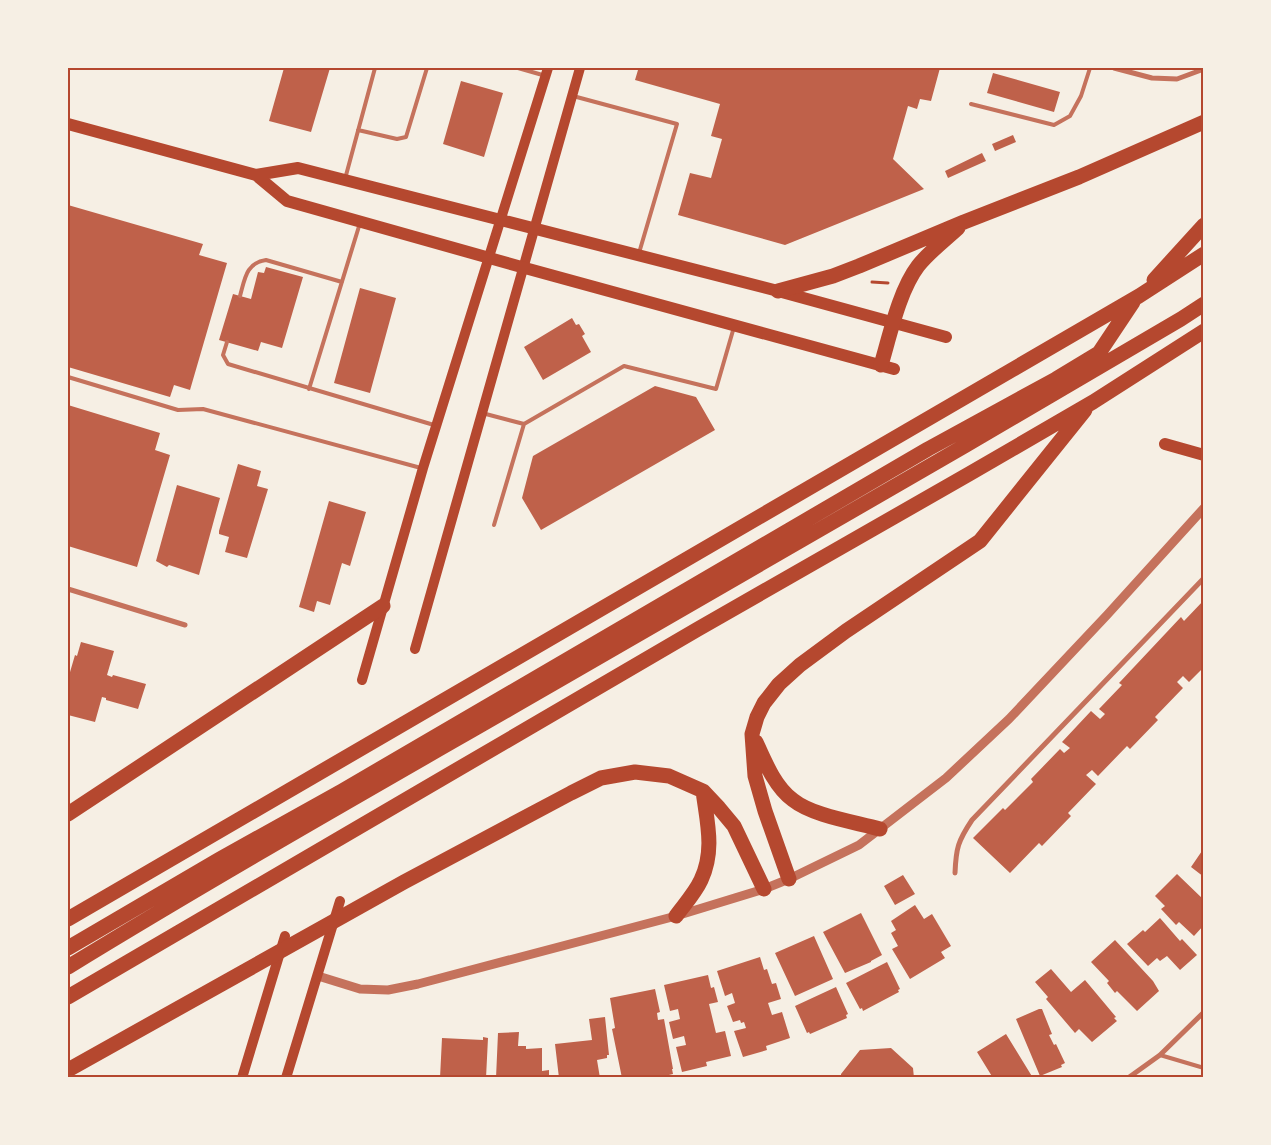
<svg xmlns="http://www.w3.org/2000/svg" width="1271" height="1145" font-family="Inter,sans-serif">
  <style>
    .building { fill: #bf614a }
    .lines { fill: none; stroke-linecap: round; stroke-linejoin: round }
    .path { stroke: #b5482f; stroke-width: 3 }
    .service { stroke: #c5725c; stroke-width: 4 }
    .minor { stroke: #c5725c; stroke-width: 5 }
    .tertiary { stroke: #c5725c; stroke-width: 9 }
    .secondary { stroke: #b5482f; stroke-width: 10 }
    .primary { stroke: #b5482f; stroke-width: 12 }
    .motorway { stroke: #b5482f; stroke-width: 15 }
    .neatline { fill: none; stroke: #b5482f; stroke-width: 2 }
  </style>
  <rect width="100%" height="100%" fill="#f6efe4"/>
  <path class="building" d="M 284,68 L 330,68 L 311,132 L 269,121 Z
    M 631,68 L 940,68 L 931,101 L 920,99 L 917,109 L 908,106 L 893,159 L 924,189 L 785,245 L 678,215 L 690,173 L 711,178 L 722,139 L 711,136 L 720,104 L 635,80 L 638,70 Z
    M 993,73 L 1060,92 L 1054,112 L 987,93 Z
    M 461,81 L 503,93 L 484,157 L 443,144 Z
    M 1013,135 L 1016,142 L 995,151 L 992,144 Z
    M 982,153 L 986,161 L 948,178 L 945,171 Z
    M 68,205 L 203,244 L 199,255 L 227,263 L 190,390 L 174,385 L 170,397 L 68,367 Z
    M 266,267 L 303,277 L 282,348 L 261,342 L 258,351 L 219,340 L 233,294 L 251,299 L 258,272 L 264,273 Z
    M 360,288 L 396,298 L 370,393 L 334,383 Z
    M 572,318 L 576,325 L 579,324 L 585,334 L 582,336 L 591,352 L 543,380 L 524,347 Z
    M 655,386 L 696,397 L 715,430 L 541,530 L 522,498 L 533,456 Z
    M 68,405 L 160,433 L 155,450 L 170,455 L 137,567 L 68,546 Z
    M 238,464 L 261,471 L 257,486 L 268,489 L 247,558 L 225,552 L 229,537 L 219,534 L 219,531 Z
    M 177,485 L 220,498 L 199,575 L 169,565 L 167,567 L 156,561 Z
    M 329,501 L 366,512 L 350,566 L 342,563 L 330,605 L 317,601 L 314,612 L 299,607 Z
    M 1204,600 L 1204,667 L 1189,682 L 1183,676 L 1177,682 L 1183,688 L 1155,717 L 1158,720 L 1130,749 L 1127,746 L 1098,776 L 1092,770 L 1086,775 L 1096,784 L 1068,813 L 1071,816 L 1042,846 L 1039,843 L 1010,873 L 973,838 L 1003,808 L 1005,810 L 1033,782 L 1031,779 L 1060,749 L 1064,753 L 1070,748 L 1062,742 L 1091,711 L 1100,719 L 1105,714 L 1099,709 L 1122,685 L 1119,683 L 1181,617 L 1184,621 Z
    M 81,642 L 114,651 L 107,675 L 112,677 L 113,675 L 146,684 L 138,709 L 106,700 L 106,698 L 102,697 L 95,722 L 68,715 L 68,679 L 75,655 L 77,656 Z
    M 1204,848 L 1204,877 L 1191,867 Z
    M 1177,874 L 1204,900 L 1204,925 L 1194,936 L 1179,922 L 1176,925 L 1161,909 L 1165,906 L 1155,896 Z
    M 903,875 L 915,894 L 895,905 L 884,886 Z
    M 915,905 L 924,919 L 932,914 L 951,946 L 941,952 L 945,958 L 910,979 L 892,949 L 898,946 L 891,933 L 896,930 L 891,921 Z
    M 861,913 L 882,955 L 871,961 L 871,962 L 845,973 L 823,932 Z
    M 1160,918 L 1180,941 L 1182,939 L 1197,955 L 1180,970 L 1167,956 L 1160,961 L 1157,958 L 1148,966 L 1127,944 L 1143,930 L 1145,932 Z
    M 814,936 L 833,979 L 795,996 L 775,953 Z
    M 1115,940 L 1153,981 L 1159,991 L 1137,1011 L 1117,991 L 1115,993 L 1107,983 L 1109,981 L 1091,962 Z
    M 760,957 L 764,970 L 767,969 L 772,984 L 776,983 L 781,999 L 768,1003 L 772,1015 L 782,1012 L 790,1038 L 766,1046 L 767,1050 L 743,1057 L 734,1031 L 746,1028 L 744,1022 L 741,1023 L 740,1020 L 733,1022 L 727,1006 L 735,1003 L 732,993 L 725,996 L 717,971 Z
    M 887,962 L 900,989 L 898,990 L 899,992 L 863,1011 L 862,1008 L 860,1009 L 846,983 Z
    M 1051,969 L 1071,992 L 1085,980 L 1116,1017 L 1114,1018 L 1117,1021 L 1092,1042 L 1079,1029 L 1075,1033 L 1046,999 L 1048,997 L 1035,982 Z
    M 708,975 L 711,988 L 714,987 L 718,1002 L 709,1004 L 716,1033 L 725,1031 L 731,1056 L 706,1062 L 707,1066 L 682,1072 L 676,1047 L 686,1045 L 684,1036 L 673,1039 L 669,1022 L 680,1019 L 678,1009 L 670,1011 L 664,985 Z
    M 836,987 L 848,1014 L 846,1015 L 847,1018 L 810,1034 L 809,1032 L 807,1033 L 795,1006 Z
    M 655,989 L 660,1012 L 657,1013 L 658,1020 L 664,1019 L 673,1069 L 672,1069 L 673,1074 L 656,1078 L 622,1078 L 612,1029 L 615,1028 L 610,998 Z
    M 1039,1009 L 1042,1009 L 1052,1034 L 1049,1035 L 1054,1045 L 1056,1044 L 1065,1063 L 1061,1065 L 1062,1067 L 1040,1076 L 1016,1019 Z
    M 605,1017 L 609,1055 L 607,1055 L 607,1058 L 597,1060 L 600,1078 L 559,1078 L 555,1044 L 592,1040 L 589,1019 Z
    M 519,1032 L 518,1046 L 526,1046 L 526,1049 L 542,1048 L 542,1071 L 549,1070 L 549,1078 L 496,1078 L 498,1033 Z
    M 1006,1034 L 1033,1078 L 993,1078 L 977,1052 Z
    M 483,1037 L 488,1038 L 486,1078 L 440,1078 L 442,1038 L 483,1040 Z
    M 891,1048 L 913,1068 L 914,1078 L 841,1078 L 841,1074 L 860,1050 Z"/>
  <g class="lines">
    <path class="path" d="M 872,282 L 888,283"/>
    <path class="service" d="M 518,68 L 546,76
      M 573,96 L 677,124 L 639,253
      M 971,104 L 1054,125 L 1070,116 L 1081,96 L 1090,68
      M 358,130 L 397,139 L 406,137 L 427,68
      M 345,179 L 375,68
      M 240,296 C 245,278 246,263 266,260 L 342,282
      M 227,342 L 223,355 L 228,364 L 434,425
      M 68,377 L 178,410 L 203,409 L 421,468
      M 309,389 L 360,223
      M 482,413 L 524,424
      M 494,525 L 524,424 L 624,366 L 716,389 L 734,327
      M 1160,1055 L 1204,1068"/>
    <path class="minor" d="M 1114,68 L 1152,78 L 1177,79 L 1204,69
      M 68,589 L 185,625
      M 955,873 C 956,848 958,841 972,820 L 1204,578
      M 1128,1078 L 1160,1055 L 1204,1012"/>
    <path class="tertiary" d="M 318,976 L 360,989 L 388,990 L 418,984 L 676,916 L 764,889 L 789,879 L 859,845 L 946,778 L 1009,719 L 1107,615 L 1204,508"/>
    <path class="secondary" d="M 415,649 L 580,68
      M 362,680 L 423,468 L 548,68
      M 242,1078 L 285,936
      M 286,1078 L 340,901"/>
    <path class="primary" d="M 68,124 L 256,175 L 298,168 L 778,291 L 946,337
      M 256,175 L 287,201 L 525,268 L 894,369
      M 1165,444 L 1204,455"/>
    <path class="motorway" d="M 1154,280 L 1204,225
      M 778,291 L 833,276 L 859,266 L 964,222 L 1079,177 L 1204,122
      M 881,365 C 890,335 899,291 918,266 C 929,252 945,240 958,228
      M 756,742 C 765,762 775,787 793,800 C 813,816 855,822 880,829
      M 68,814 L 383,606
      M 789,879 L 765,811 L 755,776 L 752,734 L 757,717 L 764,703 L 779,684 L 800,665 L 846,631 L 980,541 L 1085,410
      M 676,916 C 684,905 695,893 701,880 C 715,850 707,822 703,791
      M 68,919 L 1139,296 L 1204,254
      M 68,948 L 220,859 L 342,791 L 928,449 L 1056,379 L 1099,353 L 1133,302
      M 68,967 C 228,869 391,777 554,683 C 763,563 973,442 1181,319 L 1204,304
      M 68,997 L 698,629 L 969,474 L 1093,402 L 1204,331
      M 68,1070 L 404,882 L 571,793 L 601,778 L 635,772 L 669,776 L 703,791 L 719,808 L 734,826 L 764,889"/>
  </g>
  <rect width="1271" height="1145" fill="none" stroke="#f6efe4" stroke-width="138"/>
  <rect x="69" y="69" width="1133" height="1007" class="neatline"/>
</svg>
